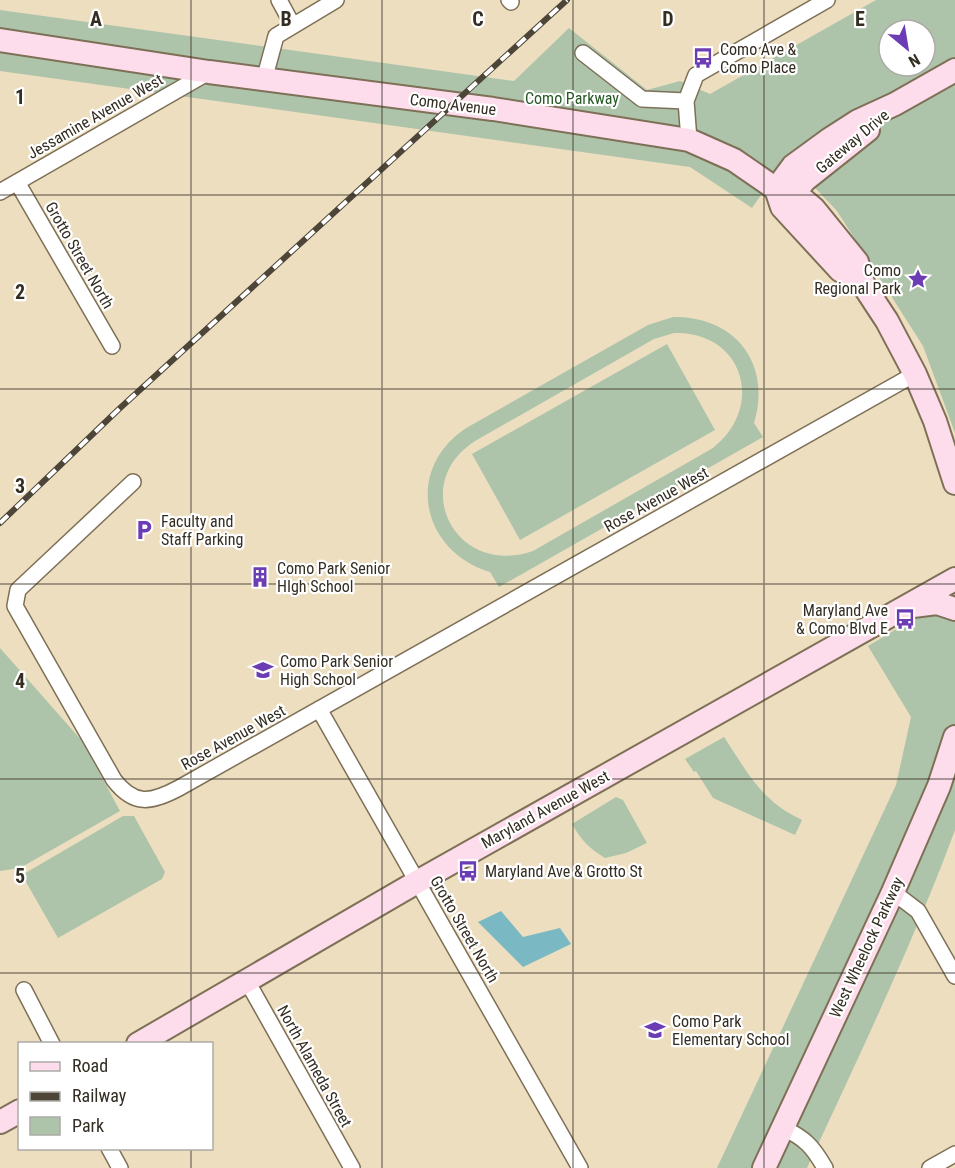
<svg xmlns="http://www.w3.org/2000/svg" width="955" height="1168" font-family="'Roboto Condensed',sans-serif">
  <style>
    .green { fill: #adc4ab; fill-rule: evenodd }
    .water { fill: #7ab9c3 }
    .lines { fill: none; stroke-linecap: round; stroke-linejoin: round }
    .street-casing { stroke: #7e7056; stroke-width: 18 }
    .secondary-casing { stroke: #7e7056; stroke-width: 26 }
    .street { stroke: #fff; stroke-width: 15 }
    .secondary { stroke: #fdddec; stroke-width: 22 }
    .rail-casing { stroke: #4d4638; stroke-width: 6 }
    .rail { stroke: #fff; stroke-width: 4; stroke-dasharray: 11; stroke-linecap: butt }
    .grid { fill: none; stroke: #332d22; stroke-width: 1.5; stroke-opacity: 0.55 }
    .labels { text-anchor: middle; stroke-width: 4.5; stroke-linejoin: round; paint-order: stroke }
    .poi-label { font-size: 16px; fill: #332d22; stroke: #fff; text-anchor: start }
    .park-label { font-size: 16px; fill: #275926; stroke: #fff }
    .street-label { font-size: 16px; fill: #332d22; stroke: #fff }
    .grid-label { font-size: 20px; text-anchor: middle; font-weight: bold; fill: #332d22; stroke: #fff; stroke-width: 4.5; stroke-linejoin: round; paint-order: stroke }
  </style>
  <rect width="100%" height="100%" fill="#eddec0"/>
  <path class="green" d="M 876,0 L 955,0 L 955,433 L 923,346 L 837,211 L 787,158 L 752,208 L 690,167 L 0,71 L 0,10 L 514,81 L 569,28 L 647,90 L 680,81 L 710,94 ZM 889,30 L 925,30 L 925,66 L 889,66 Z
    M 673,317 C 735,316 772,363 754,423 L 763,437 L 499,587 L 490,572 C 420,551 404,467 468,427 L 648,325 ZM 674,333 C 743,331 766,406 713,448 L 533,551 C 455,578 408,484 475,441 L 654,339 Z
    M 667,344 L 715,430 L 520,540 L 472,454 Z
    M 930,609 L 955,618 L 955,830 C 912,946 859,1056 807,1168 L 717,1168 L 896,785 L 911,717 L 868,646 Z
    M 0,648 L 83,742 L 120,811 L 20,868 L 0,871 Z
    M 724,737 C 748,773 761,801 802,820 L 795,835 L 713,798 L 696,771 L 694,772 L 685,759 Z
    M 616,797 L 623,800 L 647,843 L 626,853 L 605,858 C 590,849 581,840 572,824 Z
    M 123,816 L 134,816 L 165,872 L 162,879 L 58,938 L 22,875 Z"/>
  <path class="water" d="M 501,911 L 523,937 L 560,928 L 571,944 L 523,967 L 478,922 Z"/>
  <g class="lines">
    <g class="street-casing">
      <path id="street" d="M 279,0 L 292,24
        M 509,0 L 511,2
        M 583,53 L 642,99 L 686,101
        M 264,80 L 276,36 L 336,0
        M 689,140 L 686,101 L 696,75 L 827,0
        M 17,182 L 112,346
        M 0,192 L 209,72
        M 133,482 L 18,590 L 15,606 L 114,780 C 134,806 151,803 179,788 L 915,374
        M 319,709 L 580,1168
        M 893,892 L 918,911 L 955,976
        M 247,981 L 352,1168
        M 24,990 L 52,1044
        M 783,1128 C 805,1138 813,1147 825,1168
        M 109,1148 L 120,1168
        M 930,1168 L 955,1154"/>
    </g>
    <g class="secondary-casing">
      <path id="secondary" d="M 0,40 L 209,72 L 493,109 L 689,140 L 734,160 L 776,189 L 794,192 L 814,209 L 857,262 L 864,286
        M 776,189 L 782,207 L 840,270 L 864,286 L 887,321 L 915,374 L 935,421 L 955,483
        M 776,189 L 793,166 L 830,139 L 858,121 L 895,104 L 955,70
        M 785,204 L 805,180 L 868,130
        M 913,606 L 937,603 L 955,609
        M 138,1044 L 417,882 L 955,579
        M 0,1122 L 20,1111
        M 764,1168 L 893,892 L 939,786 L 955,737"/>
    </g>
    <use href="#street" class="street"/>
    <use href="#secondary" class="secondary"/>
    <g class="rail-casing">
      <path id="rail" d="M 0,523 L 119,409 L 567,0"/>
    </g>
    <use href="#rail" class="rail"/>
  </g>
  <path class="grid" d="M 191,0 L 191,1044M 382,0 L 382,1168M 573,0 L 573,1168M 764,0 L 764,1168M 0,195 L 955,195M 0,389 L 955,389M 0,584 L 955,584M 0,779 L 955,779M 0,973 L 955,973M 191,1148 L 191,1168"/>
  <defs>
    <g id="bus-bare" transform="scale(1.62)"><path d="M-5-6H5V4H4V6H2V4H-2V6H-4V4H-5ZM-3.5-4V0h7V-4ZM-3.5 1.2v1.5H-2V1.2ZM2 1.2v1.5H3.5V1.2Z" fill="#6b3cb4" stroke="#fff" stroke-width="2.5" paint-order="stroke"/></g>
    <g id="sight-bare" transform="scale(1.62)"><path d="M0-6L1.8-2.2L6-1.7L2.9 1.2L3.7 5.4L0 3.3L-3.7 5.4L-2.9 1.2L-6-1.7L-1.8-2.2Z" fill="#6b3cb4" stroke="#fff" stroke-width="2.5" paint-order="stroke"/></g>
    <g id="parking-bare" transform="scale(1.62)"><path d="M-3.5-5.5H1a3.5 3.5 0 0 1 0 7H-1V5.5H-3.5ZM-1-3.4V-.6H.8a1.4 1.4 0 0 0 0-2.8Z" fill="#6b3cb4" stroke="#fff" stroke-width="2.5" paint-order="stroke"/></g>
    <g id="building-bare" transform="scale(1.62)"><path d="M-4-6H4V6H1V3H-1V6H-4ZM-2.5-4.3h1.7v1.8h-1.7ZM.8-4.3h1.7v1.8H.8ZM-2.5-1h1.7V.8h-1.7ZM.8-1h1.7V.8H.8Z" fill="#6b3cb4" stroke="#fff" stroke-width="2.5" paint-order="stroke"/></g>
    <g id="school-bare" transform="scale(1.62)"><path d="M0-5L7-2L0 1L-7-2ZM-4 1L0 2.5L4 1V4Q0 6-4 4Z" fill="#6b3cb4" stroke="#fff" stroke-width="2.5" paint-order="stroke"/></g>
  </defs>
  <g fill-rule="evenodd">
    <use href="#bus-bare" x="703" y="58"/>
    <use href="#sight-bare" x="918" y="279"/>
    <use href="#parking-bare" x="144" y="530"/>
    <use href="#building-bare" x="260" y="577"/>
    <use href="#bus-bare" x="905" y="619"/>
    <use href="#school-bare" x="263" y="670"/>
    <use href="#bus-bare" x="468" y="871"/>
    <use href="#school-bare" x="655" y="1030"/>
  </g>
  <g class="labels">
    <g class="poi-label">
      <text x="720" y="55">Como Ave &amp;<tspan x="720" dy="18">Como Place</tspan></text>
      <text x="901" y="276" text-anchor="end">Como<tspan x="901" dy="18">Regional Park</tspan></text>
      <text x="161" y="527">Faculty and<tspan x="161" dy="18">Staff Parking</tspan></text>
      <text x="277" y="574">Como Park Senior<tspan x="277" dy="18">HIgh School</tspan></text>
      <text x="888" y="616" text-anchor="end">Maryland Ave<tspan x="888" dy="18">&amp; Como Blvd E</tspan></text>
      <text x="280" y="667">Como Park Senior<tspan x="280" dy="18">High School</tspan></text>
      <text x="485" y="877">Maryland Ave &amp; Grotto St</text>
      <text x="672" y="1027">Como Park<tspan x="672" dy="18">Elementary School</tspan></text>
    </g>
    <g class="park-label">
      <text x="572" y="104">Como Parkway</text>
    </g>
    <g class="street-label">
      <text transform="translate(453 104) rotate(7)" y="6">Como Avenue</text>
      <text transform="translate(95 116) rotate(-30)" y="6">Jessamine Avenue West</text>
      <text transform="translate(852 141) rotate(-40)" y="6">Gateway Drive</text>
      <text transform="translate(80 255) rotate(60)" y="6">Grotto Street North</text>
      <text transform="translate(656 499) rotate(-29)" y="6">Rose Avenue West</text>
      <text transform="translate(233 737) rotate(-29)" y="6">Rose Avenue West</text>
      <text transform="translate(545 809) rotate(-29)" y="6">Maryland Avenue West</text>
      <text transform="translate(465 929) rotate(60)" y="6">Grotto Street North</text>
      <text transform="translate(866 947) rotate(-65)" y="6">West Wheelock Parkway</text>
      <text transform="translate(315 1066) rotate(61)" y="6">North Alameda Street</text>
    </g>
  </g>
  <g class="grid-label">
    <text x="96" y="26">A</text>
    <text x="286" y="26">B</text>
    <text x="478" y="26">C</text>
    <text x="668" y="26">D</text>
    <text x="860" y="26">E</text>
    <text x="20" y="104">1</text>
    <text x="20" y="299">2</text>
    <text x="20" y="493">3</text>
    <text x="20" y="688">4</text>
    <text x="20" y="883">5</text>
  </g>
  <rect x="18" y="1042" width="195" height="108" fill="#ffffff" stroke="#adaba7" stroke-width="1.5"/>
  <rect x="30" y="1062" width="30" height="9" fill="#fdddec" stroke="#adaba7" stroke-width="1.5"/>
  <text x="72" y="1072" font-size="18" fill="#332d22">Road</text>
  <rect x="30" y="1092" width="30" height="9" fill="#4d4638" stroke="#adaba7" stroke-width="1.5"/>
  <text x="72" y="1102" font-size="18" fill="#332d22">Railway</text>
  <rect x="30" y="1117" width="30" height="18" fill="#adc4ab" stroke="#adaba7" stroke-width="1.5"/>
  <text x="72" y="1132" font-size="18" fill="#332d22">Park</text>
  <g transform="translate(907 48) rotate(150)"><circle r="28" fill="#ffffff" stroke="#adaba7" stroke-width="1.5"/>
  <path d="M0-4.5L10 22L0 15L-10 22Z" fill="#6b3cb4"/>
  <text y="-9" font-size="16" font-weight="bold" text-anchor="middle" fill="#332d22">N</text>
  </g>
</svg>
